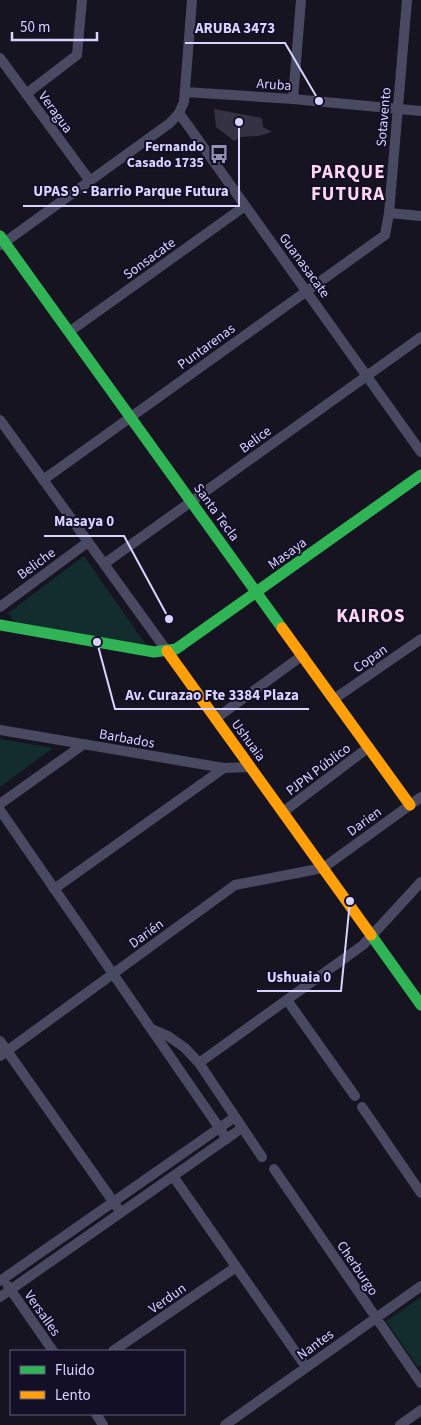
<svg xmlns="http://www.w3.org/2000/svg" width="421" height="1425" font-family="'Source Sans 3',sans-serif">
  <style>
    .green { fill: #132c2d }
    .building { fill: #343243 }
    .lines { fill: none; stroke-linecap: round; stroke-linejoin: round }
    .street { stroke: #4a4962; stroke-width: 10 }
    .fast { stroke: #30b455; stroke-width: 11 }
    .slow { stroke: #ff9f0a; stroke-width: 11 }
    .labels { text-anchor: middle; stroke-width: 4; stroke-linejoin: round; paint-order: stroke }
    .street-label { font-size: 14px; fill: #d9d4ff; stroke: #130f26 }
    .poi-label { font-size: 14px; font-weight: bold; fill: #d9d4ff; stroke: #130f26; text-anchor: end }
    .district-label { font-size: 19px; font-weight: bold; letter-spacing: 1px; fill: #ffd6f0; stroke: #130f26 }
    .leader { fill: none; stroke: #d9d4ff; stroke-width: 2 }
    .callout-dot { fill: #d9d4ff; stroke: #130f26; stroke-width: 2 }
    .callout-label { font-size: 15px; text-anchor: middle; font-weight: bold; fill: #d9d4ff; stroke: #130f26; stroke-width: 4; stroke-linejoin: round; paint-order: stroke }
  </style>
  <rect width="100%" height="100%" fill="#161421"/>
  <path class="green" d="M 84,556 L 149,649 L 14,621 L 8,613 Z
    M 0,739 L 53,748 L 0,787 Z
    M 421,1297 L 421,1365 L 418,1367 L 386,1321 Z"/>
  <path class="building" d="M 214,109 L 262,118 L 263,127 L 272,132 L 258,136 L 241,137 L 234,141 L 216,127 Z"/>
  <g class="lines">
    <path class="street" d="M 0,58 L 90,181
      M 185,92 L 293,99 L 421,111
      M 26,94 L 77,55 L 82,0
      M 293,99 L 301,0
      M 179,113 L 421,452
      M 389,213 L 421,216
      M 1,245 L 170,123 L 179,113 L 184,102 L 192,0
      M 69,332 L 245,206
      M 0,420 L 167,651
      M 43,480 L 385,235 L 389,213 L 407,0
      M 104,564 L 421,337
      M 0,607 L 88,542
      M 334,699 L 421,639
      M 215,719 L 303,655
      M 0,730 L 224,768 L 250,767
      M 0,804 L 84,744
      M 0,810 L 227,1139
      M 283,812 L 369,747
      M 54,889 L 224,768
      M 287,1000 L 355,1096
      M 152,1029 L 168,1036 L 185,1048 L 199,1063 L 262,1157
      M 0,1041 L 117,1207
      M 0,1056 L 235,885 L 323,868 L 421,797
      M 199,1063 L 363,945 L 421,882
      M 362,1107 L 421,1193
      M 274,1169 L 421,1383
      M 173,1176 L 306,1367
      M 0,1281 L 235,1117
      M 8,1286 L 53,1351
      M 0,1297 L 242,1128
      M 113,1351 L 236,1267
      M 96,1414 L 103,1425
      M 225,1425 L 421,1286
      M 400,1425 L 421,1410"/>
    <path class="fast" d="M 0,236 L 282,628
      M 0,625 L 154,652 L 176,649 L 421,475
      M 371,935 L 421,1005"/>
    <path class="slow" d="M 282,628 L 410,805
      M 167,651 L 371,935"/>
  </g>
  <defs>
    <g id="bus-bare" transform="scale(1.5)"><path d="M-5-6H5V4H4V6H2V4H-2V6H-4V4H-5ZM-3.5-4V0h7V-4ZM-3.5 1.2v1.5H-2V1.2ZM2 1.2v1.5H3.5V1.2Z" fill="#9591b1" stroke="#130f26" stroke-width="2.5" paint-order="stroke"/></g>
  </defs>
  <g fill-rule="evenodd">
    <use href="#bus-bare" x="219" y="154"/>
  </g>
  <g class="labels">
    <g class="street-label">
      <text transform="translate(274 84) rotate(4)" y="5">Aruba</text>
      <text transform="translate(56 112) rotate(54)" y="5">Veragua</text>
      <text transform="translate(383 117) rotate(-85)" y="5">Sotavento</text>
      <text transform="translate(149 258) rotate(-36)" y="5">Sonsacate</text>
      <text transform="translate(305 265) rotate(54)" y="5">Guanasacate</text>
      <text transform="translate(206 346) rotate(-36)" y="5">Puntarenas</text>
      <text transform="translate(255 439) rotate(-36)" y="5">Belice</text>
      <text transform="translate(217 512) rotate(54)" y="5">Santa Tecla</text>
      <text transform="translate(287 553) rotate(-36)" y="5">Masaya</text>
      <text transform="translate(36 563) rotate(-36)" y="5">Beliche</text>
      <text transform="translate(370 658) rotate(-35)" y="5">Copan</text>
      <text transform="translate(127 738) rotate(10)" y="5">Barbados</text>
      <text transform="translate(249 740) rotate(54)" y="5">Ushuaia</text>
      <text transform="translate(318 769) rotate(-37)" y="5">PJPN Público</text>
      <text transform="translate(364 821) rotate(-36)" y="5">Darien</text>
      <text transform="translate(146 933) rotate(-36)" y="5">Darién</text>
      <text transform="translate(358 1268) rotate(56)" y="5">Cherburgo</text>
      <text transform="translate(167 1298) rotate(-35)" y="5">Verdun</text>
      <text transform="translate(43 1313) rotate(55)" y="5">Versalles</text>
      <text transform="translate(315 1344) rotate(-36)" y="5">Nantes</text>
    </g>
    <g class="poi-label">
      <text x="204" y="151">Fernando<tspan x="204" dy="16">Casado 1735</tspan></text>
    </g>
    <g class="district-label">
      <text x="348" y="178">PARQUE<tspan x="348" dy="22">FUTURA</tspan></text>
      <text x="371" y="622">KAIROS</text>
    </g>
  </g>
  <path class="leader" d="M319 101L285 43H185M239 122L239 206H23M169 619L124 536H44M97 642L115 709H309M350 901L341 991H257"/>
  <g class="callout-dot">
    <circle cx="319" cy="101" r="5"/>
    <circle cx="239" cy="122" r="5"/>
    <circle cx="169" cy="619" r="5"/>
    <circle cx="97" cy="642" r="5"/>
    <circle cx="350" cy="901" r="5"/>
  </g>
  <g class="callout-label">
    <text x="235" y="33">ARUBA 3473</text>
    <text x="131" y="196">UPAS 9 - Barrio Parque Futura</text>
    <text x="84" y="526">Masaya 0</text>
    <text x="212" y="700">Av. Curazao Fte 3384 Plaza</text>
    <text x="299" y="982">Ushuaia 0</text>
  </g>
  <rect x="10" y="1350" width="175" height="65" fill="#130f26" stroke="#625e7d"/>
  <rect x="20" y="1366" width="25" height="8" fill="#30b455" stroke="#625e7d"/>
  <text x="55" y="1375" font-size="15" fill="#d9d4ff">Fluido</text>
  <rect x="20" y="1391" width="25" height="8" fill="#ff9f0a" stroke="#625e7d"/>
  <text x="55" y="1400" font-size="15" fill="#d9d4ff">Lento</text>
  <path d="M12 32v8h85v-8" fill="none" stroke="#d9d4ff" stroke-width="2.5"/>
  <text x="20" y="32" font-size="15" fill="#d9d4ff" stroke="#130f26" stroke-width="4" paint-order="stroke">50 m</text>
</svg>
